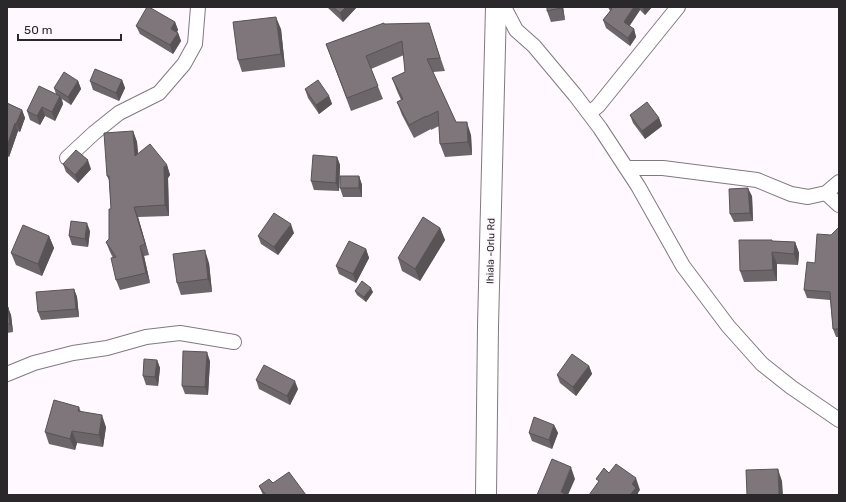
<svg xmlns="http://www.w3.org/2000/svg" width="846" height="502" font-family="Rubik,sans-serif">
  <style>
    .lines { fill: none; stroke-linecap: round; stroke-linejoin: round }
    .minor-casing { stroke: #817a81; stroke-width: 16 }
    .secondary-casing { stroke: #817a81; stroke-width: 22 }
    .minor { stroke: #fff; stroke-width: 14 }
    .secondary { stroke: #fff; stroke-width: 20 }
    .wall { fill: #6c6569 }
    .shaded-wall { fill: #585355 }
    .building { fill: #7e767a; stroke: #585355 }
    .labels { text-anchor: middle; stroke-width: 3.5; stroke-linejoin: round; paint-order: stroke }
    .street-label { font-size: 10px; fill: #2b282b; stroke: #fff8fe }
  </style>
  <rect width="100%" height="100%" fill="#fff8fe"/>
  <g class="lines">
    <g class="minor-casing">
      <path id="minor" d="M 504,7 L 516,30 L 534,46 L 575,95 L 600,128 L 638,186 L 683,266 L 728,326 L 762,364 L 791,387 L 839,420
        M 589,113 L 598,106 L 678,7
        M 67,158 L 94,133 L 119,113 L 159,93 L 184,64 L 195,44 L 198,7
        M 627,168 L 663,168 L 757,180 L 791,194 L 808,197 L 826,193 L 839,182
        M 826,193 L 839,205
        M 7,374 L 34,363 L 73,353 L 107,348 L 146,337 L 180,333 L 234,342"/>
    </g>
    <g class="secondary-casing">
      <path id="secondary" d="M 486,495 L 488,326 L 496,7"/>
    </g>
    <use href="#minor" class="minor"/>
    <use href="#secondary" class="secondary"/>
  </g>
  <path class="wall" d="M 327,7 L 357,7 L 343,22 Z
    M 547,7 L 563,7 L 565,20 L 551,22 L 547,11 Z
    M 608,7 L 652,7 L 645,15 L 640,10 L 629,26 L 634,29 L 636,37 L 630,46 L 606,28 L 603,20 L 610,11 Z
    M 175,22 L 178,30 L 177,32 L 178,33 L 181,41 L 173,54 L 140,34 L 136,26 Z
    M 384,24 L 433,36 L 445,71 L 433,72 L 456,122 L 471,135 L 472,155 L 445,157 L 440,144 L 439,126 L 431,130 L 431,129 L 414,138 L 402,115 L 397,102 L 401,100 L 397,91 L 392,78 L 405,72 L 404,55 L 371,69 L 383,99 L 351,111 L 326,44 Z
    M 281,29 L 285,67 L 242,72 L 238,60 Z
    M 122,80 L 125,88 L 119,101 L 93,90 L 90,81 Z
    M 78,81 L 81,89 L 71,105 L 62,99 L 63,104 L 55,121 L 45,116 L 40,125 L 30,120 L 27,111 L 56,94 L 54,88 Z
    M 305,89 L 329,96 L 332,104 L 319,114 L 308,98 Z
    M 7,103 L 22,110 L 25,118 L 20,132 L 18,131 L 9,157 L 7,156 Z
    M 630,115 L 659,118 L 662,126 L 645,139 L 633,123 Z
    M 133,131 L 137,142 L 138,154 L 167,165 L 170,175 L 168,178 L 169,216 L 138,217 L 149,255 L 144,256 L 150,283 L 120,290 L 116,280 L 113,258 L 110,252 L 106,242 L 109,239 L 111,209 L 109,180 L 107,176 Z
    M 337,157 L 340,165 L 339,191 L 314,190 L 311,181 Z
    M 63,164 L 91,169 L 78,183 L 66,172 Z
    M 359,176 L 362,185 L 362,197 L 343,197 L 340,188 Z
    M 752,196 L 753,221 L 734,222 L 730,214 Z
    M 440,228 L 445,240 L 420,281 L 402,271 L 398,258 Z
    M 839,229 L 839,337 L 836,337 L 833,329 L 830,300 L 807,298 L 804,290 L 831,235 Z
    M 90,231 L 88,247 L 72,245 L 69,236 Z
    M 294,233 L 278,255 L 261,244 L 258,236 Z
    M 49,236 L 54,248 L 42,276 L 16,265 L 11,253 Z
    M 773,241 L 795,242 L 799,253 L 798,265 L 777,264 L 777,281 L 744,282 L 740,271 Z
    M 366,249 L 369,258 L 356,283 L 339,274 L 336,266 Z
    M 209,263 L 212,292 L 181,295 L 177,283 Z
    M 74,289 L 77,297 L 79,317 L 41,320 L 38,312 Z
    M 355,291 L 373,292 L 366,302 L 357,295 Z
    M 7,307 L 11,315 L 13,332 L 7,333 Z
    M 157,360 L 160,368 L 158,386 L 146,385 L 143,376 Z
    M 210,361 L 208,395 L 185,394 L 182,386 Z
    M 589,366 L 592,374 L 576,396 L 560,383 L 557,375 Z
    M 256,380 L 298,389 L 290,405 L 259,389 Z
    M 79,407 L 81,412 L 106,427 L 103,447 L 77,443 L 75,450 L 49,444 L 45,432 Z
    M 554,425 L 558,433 L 552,449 L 532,441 L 529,433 Z
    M 273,483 L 306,495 L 263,495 L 259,486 Z"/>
  <path class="shaded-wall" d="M 346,7 L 357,7 L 343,22 L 340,13 Z
    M 561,7 L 563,7 L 565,20 Z
    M 634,7 L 639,7 L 640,10 L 627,30 L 624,22 Z
    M 643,7 L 652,7 L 645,15 Z
    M 276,17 L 281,29 L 285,67 L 281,54 Z
    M 175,22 L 178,30 L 174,37 L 171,29 Z
    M 634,29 L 636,37 L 630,46 L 628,38 Z
    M 178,33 L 181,41 L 173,54 L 170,45 Z
    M 122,80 L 125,88 L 119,101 L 116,93 Z
    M 78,81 L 81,89 L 71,105 L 68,97 Z
    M 60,96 L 63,104 L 55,121 L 52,112 Z
    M 329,96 L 332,104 L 319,114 L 316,105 Z
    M 42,107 L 45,116 L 40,125 L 37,116 Z
    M 22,110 L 25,118 L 20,132 L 16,124 Z
    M 659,118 L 662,126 L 645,139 L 642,131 Z
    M 467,122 L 471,135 L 472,155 L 468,142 Z
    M 15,123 L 18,131 L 9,157 L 7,150 L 7,146 Z
    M 133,131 L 137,142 L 139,167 L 135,156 Z
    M 337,157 L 340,165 L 339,191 L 336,183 Z
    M 88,160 L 91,169 L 78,183 L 75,175 Z
    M 167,165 L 170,175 L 168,178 L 169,216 L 165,205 L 164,167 Z
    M 359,176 L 362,185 L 362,197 L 359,188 Z
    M 748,188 L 752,196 L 753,221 L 750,213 Z
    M 134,207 L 138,217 L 149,255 L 145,244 Z
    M 87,223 L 90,231 L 88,247 L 85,239 Z
    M 291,224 L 294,233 L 278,255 L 274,247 Z
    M 440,228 L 445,240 L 420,281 L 415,269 Z
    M 49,236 L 54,248 L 42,276 L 38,264 Z
    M 795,242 L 799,253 L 798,265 L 794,254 Z
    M 140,246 L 144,256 L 150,283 L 146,273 Z
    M 366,249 L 369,258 L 356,283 L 353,274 Z
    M 205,250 L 209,263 L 212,292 L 208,279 Z
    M 772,252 L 777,264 L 777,281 L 773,270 Z
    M 371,288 L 373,292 L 366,302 L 364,297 Z
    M 74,289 L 77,297 L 79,317 L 76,309 Z
    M 8,307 L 11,315 L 13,332 L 10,324 Z
    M 207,352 L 210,361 L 208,395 L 205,387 Z
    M 157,360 L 160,368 L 158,386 L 155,377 Z
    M 589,366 L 592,374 L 576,396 L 573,387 Z
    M 295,381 L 298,389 L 290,405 L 287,396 Z
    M 102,415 L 106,427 L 103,447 L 99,435 Z
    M 554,425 L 558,433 L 552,449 L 549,440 Z
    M 72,431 L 77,443 L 75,450 L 70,439 Z
    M 571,467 L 575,479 L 568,495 L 562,495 L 561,492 Z
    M 778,469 L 782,481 L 783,495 L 779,495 Z
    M 636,478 L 640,490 L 638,493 L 638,495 L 630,495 L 632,484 Z"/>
  <path class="building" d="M 147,7 L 149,7 L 175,22 L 171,29 L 178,33 L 170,45 L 136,26 Z
    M 333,7 L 346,7 L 340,13 Z
    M 547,7 L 561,7 L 561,8 L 547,11 Z
    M 609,7 L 634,7 L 624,22 L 634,29 L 628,38 L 603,20 L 612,9 Z
    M 276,17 L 281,54 L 238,60 L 233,22 Z
    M 384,23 L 384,24 L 429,23 L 440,58 L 427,59 L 456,122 L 467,122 L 468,142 L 440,144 L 438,111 L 426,117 L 426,116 L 409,125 L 397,102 L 403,99 L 392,78 L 405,72 L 402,41 L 366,56 L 378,86 L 347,98 L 326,44 Z
    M 95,69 L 122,80 L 116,93 L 90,81 Z
    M 64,72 L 78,81 L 68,97 L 54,88 Z
    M 318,80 L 329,96 L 316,105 L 305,89 Z
    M 39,86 L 60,96 L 52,112 L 42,107 L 37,116 L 27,111 Z
    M 647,102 L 659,118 L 642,131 L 630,115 Z
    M 7,103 L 22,110 L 16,124 L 15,123 L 7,146 Z
    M 133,131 L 135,156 L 150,144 L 167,165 L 164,167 L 165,205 L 134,207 L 145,244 L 140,246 L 146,273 L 116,280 L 111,258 L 116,257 L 106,242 L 109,239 L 109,209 L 111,209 L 109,176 L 107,176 L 104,133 Z
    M 76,150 L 88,160 L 75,175 L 63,164 Z
    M 313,155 L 337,157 L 336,183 L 311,181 Z
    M 340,176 L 359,176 L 359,188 L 340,188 Z
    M 748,188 L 750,213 L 730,214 L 729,189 Z
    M 274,213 L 291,224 L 274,247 L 258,236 Z
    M 423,217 L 440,228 L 415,269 L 398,258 Z
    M 71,221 L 87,223 L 85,239 L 69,236 Z
    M 23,225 L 49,236 L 38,264 L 11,253 Z
    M 838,228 L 839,229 L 839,329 L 833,329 L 830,292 L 804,290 L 807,262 L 815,263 L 817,234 L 831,235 Z
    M 739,240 L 772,240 L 772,241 L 795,242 L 794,254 L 772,252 L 773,270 L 740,271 Z
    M 349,241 L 366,249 L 353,274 L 336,266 Z
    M 205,250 L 208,279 L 177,283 L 173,254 Z
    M 362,281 L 371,288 L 364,297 L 355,291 Z
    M 74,289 L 76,309 L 38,312 L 36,292 Z
    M 7,307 L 8,307 L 10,324 L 7,324 Z
    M 183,351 L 207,352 L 205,387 L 182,386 Z
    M 572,354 L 589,366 L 573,387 L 557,375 Z
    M 144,359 L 157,360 L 155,377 L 143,376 Z
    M 264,365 L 295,381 L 287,396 L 256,380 Z
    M 54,400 L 79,407 L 78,411 L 102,415 L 99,435 L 72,431 L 70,439 L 45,432 Z
    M 534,417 L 554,425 L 549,440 L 529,433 Z
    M 552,459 L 571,467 L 561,492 L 568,495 L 537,495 Z
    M 616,464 L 636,478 L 632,484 L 636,488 L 630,495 L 589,495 L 599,481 L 596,479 L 604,468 L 609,473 Z
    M 778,469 L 779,495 L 747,495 L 746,470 Z
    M 289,472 L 306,495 L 266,495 L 259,486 L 269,479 L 273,483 Z"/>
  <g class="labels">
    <g class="street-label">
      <text transform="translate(490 251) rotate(-89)" y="4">Ihiala -Orlu Rd</text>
    </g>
  </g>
  <rect width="846" height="502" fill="none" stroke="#2b282b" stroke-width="16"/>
  <path d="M18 34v6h103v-6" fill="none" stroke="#2b282b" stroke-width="2"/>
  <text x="24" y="34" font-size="12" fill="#2b282b" stroke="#fff8fe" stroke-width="3" paint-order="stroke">50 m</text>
</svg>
